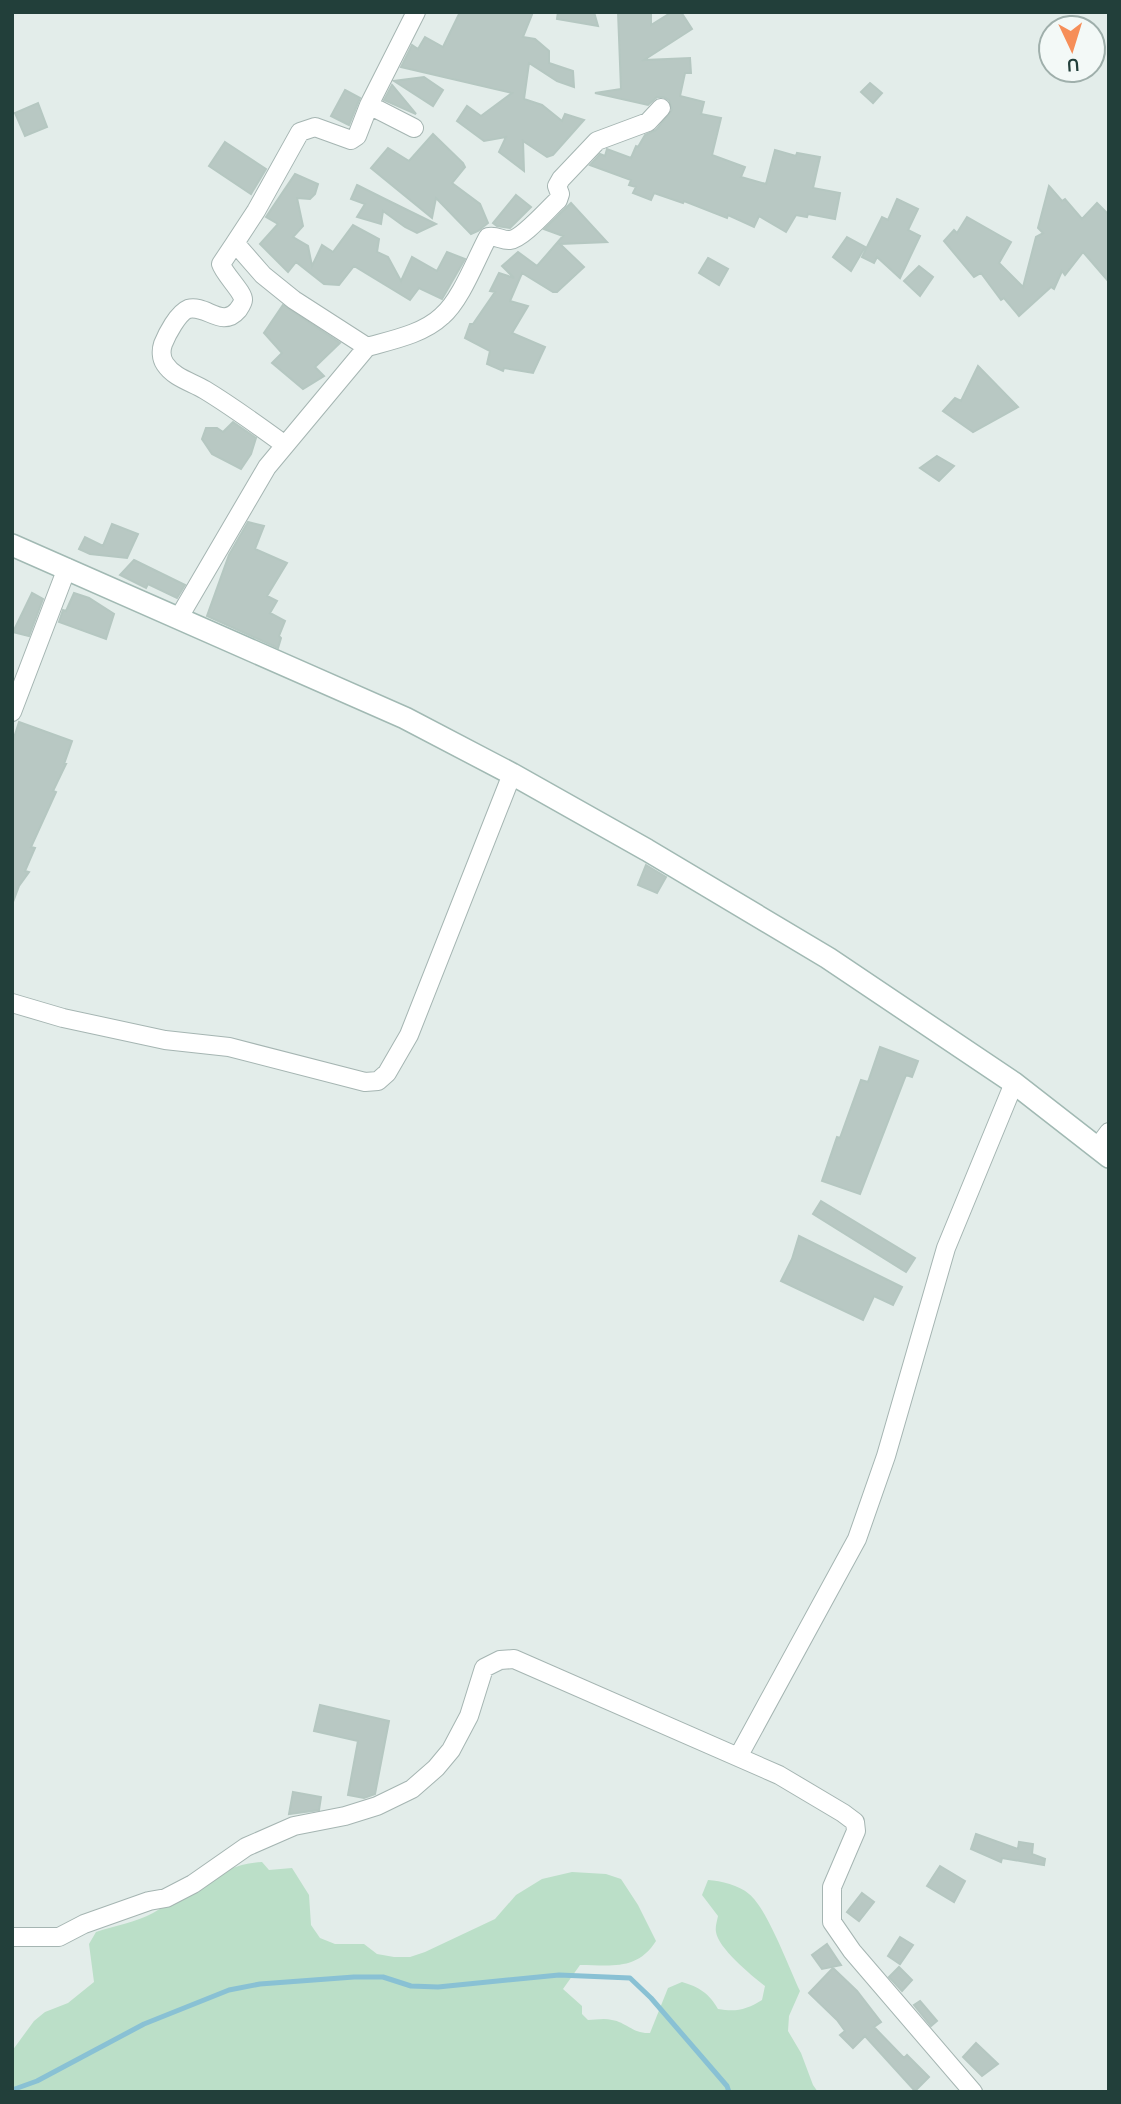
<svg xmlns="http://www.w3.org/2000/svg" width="1121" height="2104" font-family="Karla,sans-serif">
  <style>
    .green { fill: #bbdfc8 }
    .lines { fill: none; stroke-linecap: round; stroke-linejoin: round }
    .stream { stroke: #89c1d4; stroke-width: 5 }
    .building { fill: #b8c8c3; stroke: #b5c7c1; stroke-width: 2 }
    .street-casing { stroke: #a5b5b2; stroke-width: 20 }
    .secondary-casing { stroke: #a1b9b3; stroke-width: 24 }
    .street { stroke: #fff; stroke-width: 18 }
    .secondary { stroke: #fff; stroke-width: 21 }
  </style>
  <rect width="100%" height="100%" fill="#e3edea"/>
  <path class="green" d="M 262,1862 L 269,1870 L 292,1868 L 309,1895 L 311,1925 L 320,1938 L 335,1944 L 364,1944 L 377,1954 L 394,1957 L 410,1957 L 425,1952 L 495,1919 L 516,1895 L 542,1879 L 572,1872 L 606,1874 L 621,1879 L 638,1905 L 656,1941 C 637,1971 611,1965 580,1965 L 563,1989 L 582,2006 L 582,2014 L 588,2020 C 595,2020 604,2018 612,2020 C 626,2022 633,2034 650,2033 L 668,1988 L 682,1982 C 699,1987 709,1993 718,2009 C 736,2012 746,2010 762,2000 L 765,1986 C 752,1976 718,1948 716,1932 C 715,1927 717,1921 718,1916 L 702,1895 L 708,1880 C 721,1881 739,1885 749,1894 C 767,1908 789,1968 800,1991 L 789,2016 L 788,2031 L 801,2053 L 813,2085 L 818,2092 L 12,2092 L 12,2051 L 34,2021 L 45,2012 L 68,2003 L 94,1982 L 89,1944 L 96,1932 C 114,1926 136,1922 153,1913 C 189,1893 220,1864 262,1862 Z"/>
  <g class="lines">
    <path class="stream" d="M 12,2090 L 37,2081 L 144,2024 L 229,1990 L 260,1984 L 354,1977 L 383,1977 L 411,1986 L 438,1987 L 559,1975 L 630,1978 L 651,1998 L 727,2086 L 729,2092"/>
  </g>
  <path class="building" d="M 460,12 L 533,12 L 523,37 L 535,39 L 549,51 L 549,63 L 573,71 L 574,87 L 557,81 L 529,63 L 524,99 L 542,105 L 562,121 L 565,114 L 584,120 L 553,155 L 547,157 L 523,141 L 524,171 L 499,152 L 506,137 L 484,141 L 457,121 L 467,106 L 481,116 L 512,93 L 401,67 L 412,45 L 418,49 L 425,37 L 443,47 Z
    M 558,12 L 594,12 L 598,26 L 557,19 Z
    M 618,12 L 651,12 L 651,25 L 672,12 L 681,12 L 692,29 L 644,60 L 690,58 L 691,73 L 685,73 L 680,96 L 704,102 L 701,114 L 721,118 L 712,155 L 745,167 L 741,177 L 766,184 L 775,150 L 796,156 L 797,153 L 820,157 L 813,188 L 840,193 L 835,219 L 808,214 L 807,217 L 796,215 L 786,232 L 759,216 L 754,227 L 728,215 L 727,218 L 684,201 L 683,203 L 654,193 L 651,200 L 633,193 L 636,187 L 629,185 L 631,180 L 590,165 L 600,154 L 605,156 L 607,149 L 631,158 L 636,146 L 638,147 L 645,135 L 656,130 L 672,110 L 669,100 L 663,97 L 657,97 L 648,105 L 595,93 L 621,89 Z
    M 424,77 L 443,90 L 433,106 L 394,81 Z
    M 870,83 L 882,93 L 873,103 L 861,92 Z
    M 392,85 L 416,114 L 384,100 Z
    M 345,90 L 360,98 L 349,125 L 331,116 Z
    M 38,103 L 47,127 L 25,136 L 15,113 Z
    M 433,134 L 463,163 L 465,167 L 452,183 L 480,204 L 488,223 L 478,231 L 471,234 L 436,198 L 432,218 L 371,168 L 388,148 L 409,161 Z
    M 225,142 L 266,169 L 251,194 L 209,166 Z
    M 295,174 L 318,184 L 315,194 L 310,199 L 297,198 L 303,226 L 293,237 L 308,246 L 312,266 L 322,245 L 333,252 L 353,225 L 379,239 L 377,252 L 388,257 L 401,281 L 412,257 L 437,271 L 447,252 L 465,259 L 442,299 L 419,288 L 410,300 L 354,266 L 339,285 L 324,284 L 296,262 L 288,272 L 260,244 L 278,224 L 266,217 Z
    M 357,185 L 385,199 L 436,224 L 417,233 L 405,227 L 383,211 L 381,224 L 357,217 L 365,204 L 351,199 Z
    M 1049,186 L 1062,201 L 1065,199 L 1082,219 L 1097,203 L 1109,215 L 1109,282 L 1083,252 L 1065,275 L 1062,271 L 1054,289 L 1051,287 L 1019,316 L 1004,298 L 1001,300 L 981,273 L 974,277 L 944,241 L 954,230 L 957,233 L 967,217 L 1011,242 L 999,263 L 1023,287 L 1036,237 L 1043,233 L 1038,228 Z
    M 516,195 L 531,207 L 510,228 L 497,226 L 493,223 Z
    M 897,199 L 918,209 L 908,230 L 920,236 L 900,278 L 877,257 L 874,263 L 862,257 L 882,217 L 888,220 Z
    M 571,203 L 607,242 L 560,244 L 584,267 L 557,292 L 553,292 L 522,273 L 510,301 L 528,306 L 512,333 L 545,347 L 533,373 L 504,368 L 503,371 L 487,364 L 490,351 L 465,338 L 470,324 L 473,324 L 495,292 L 490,291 L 499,273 L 514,278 L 502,266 L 518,252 L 537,266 L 563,236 L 544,229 Z
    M 847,237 L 865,247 L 851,271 L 833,257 Z
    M 708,258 L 728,269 L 719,285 L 699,273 Z
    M 919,266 L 933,277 L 920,296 L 904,281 Z
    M 283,305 L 340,343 L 315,367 L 324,376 L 303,389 L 272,363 L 282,353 L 264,333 Z
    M 978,366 L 1018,407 L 973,432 L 943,411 L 955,398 L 961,401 Z
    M 233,422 L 256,438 L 251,454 L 241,469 L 212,454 L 202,439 L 206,428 L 217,428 L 223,432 Z
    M 937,456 L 954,466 L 939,481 L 920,468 Z
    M 248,522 L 264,526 L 255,549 L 287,563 L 267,596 L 277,601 L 270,613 L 285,621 L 279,636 L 281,638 L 278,648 L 207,616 L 229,555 Z
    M 112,524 L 138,534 L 127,558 L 90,554 L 79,549 L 85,537 L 103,546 Z
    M 134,560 L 185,585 L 177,598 L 148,584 L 146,588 L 120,575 Z
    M 32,593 L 43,599 L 29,636 L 13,632 Z
    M 74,593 L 89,598 L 114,614 L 106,639 L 59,622 L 63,610 L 66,611 Z
    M 19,722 L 72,741 L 64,764 L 66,764 L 53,791 L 56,792 L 31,847 L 35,848 L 25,871 L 29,872 L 19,886 L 13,902 L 12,744 Z
    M 646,865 L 666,877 L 657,893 L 638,885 Z
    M 880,1047 L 918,1061 L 912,1077 L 906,1075 L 860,1194 L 822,1181 L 837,1137 L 840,1138 L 861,1080 L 868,1082 Z
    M 821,1201 L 915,1258 L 906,1272 L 813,1214 Z
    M 799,1236 L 902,1287 L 893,1305 L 874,1296 L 863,1320 L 781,1281 L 792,1259 Z
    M 320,1705 L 389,1721 L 375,1794 L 364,1798 L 348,1795 L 358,1741 L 314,1731 Z
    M 293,1792 L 321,1797 L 319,1810 L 289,1814 Z
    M 976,1834 L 1018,1849 L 1019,1842 L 1033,1844 L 1032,1854 L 1045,1859 L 1044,1865 L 1002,1858 L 1001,1862 L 971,1849 Z
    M 940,1866 L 965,1881 L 954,1902 L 927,1886 Z
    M 862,1893 L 874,1902 L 859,1921 L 847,1912 Z
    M 900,1937 L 913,1945 L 900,1964 L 888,1956 Z
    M 827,1944 L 841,1965 L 822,1969 L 812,1955 Z
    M 899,1967 L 912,1980 L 902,1991 L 889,1977 Z
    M 833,1968 L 857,1991 L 881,2022 L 874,2027 L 904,2058 L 907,2055 L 929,2077 L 915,2091 L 865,2036 L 853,2048 L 840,2035 L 845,2031 L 837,2020 L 809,1993 Z
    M 920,2001 L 937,2021 L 931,2026 L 914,2005 Z
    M 976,2043 L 998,2064 L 982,2076 L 963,2057 Z"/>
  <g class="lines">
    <g class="street-casing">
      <path id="street" d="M 369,105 L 414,128
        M 235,243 L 221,264 C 224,274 244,293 243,300 C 243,303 240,307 238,310 C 222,329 206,304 188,309 C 178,313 167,334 163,344 C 161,350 161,358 165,364 C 174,378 192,382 205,390 C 233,407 259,426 285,445
        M 367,347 C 392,340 423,334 442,316 C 461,300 476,259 488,237 C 497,235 502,241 510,240 C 522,239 548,209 558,200 L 560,194 L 557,186 L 561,179 L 597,141 L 648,122 L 661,108
        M 178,619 L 267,467 L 367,347 L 294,300 L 263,275 L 235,243 L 256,211 L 300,132 L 315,127 L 351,140 L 357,136 L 369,105 L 416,12
        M 12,712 L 67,568
        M 12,1003 L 63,1018 L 165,1040 L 229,1047 L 365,1082 L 378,1081 L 387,1073 L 409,1035 L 512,774
        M 1097,1148 L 1109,1132
        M 738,1757 L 857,1539 L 886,1456 L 946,1248 L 1014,1083
        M 12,1937 L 59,1937 L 84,1924 L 149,1901 L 166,1898 L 193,1884 L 246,1847 L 294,1826 L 345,1816 L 377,1806 L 412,1789 L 436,1768 L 451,1750 L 469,1716 L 484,1668 L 500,1660 L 514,1659 L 779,1775 L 843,1813 L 855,1822 L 856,1831 L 832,1887 L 832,1922 L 852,1951 L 973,2092"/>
    </g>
    <g class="secondary-casing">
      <path id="secondary" d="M 12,545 L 405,718 L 512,774 L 647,850 L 828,958 L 1014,1083 L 1109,1157"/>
    </g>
    <use href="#street" class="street"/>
    <use href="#secondary" class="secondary"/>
  </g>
  <rect width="1121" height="2104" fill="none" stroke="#223f3a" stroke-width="28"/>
  <g transform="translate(1072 49) rotate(176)"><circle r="33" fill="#f3f9f7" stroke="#9fafab" stroke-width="2"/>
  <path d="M0-5L12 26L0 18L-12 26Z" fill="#f68e58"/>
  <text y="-10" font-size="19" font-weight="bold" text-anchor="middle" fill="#223f3a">U</text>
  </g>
</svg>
